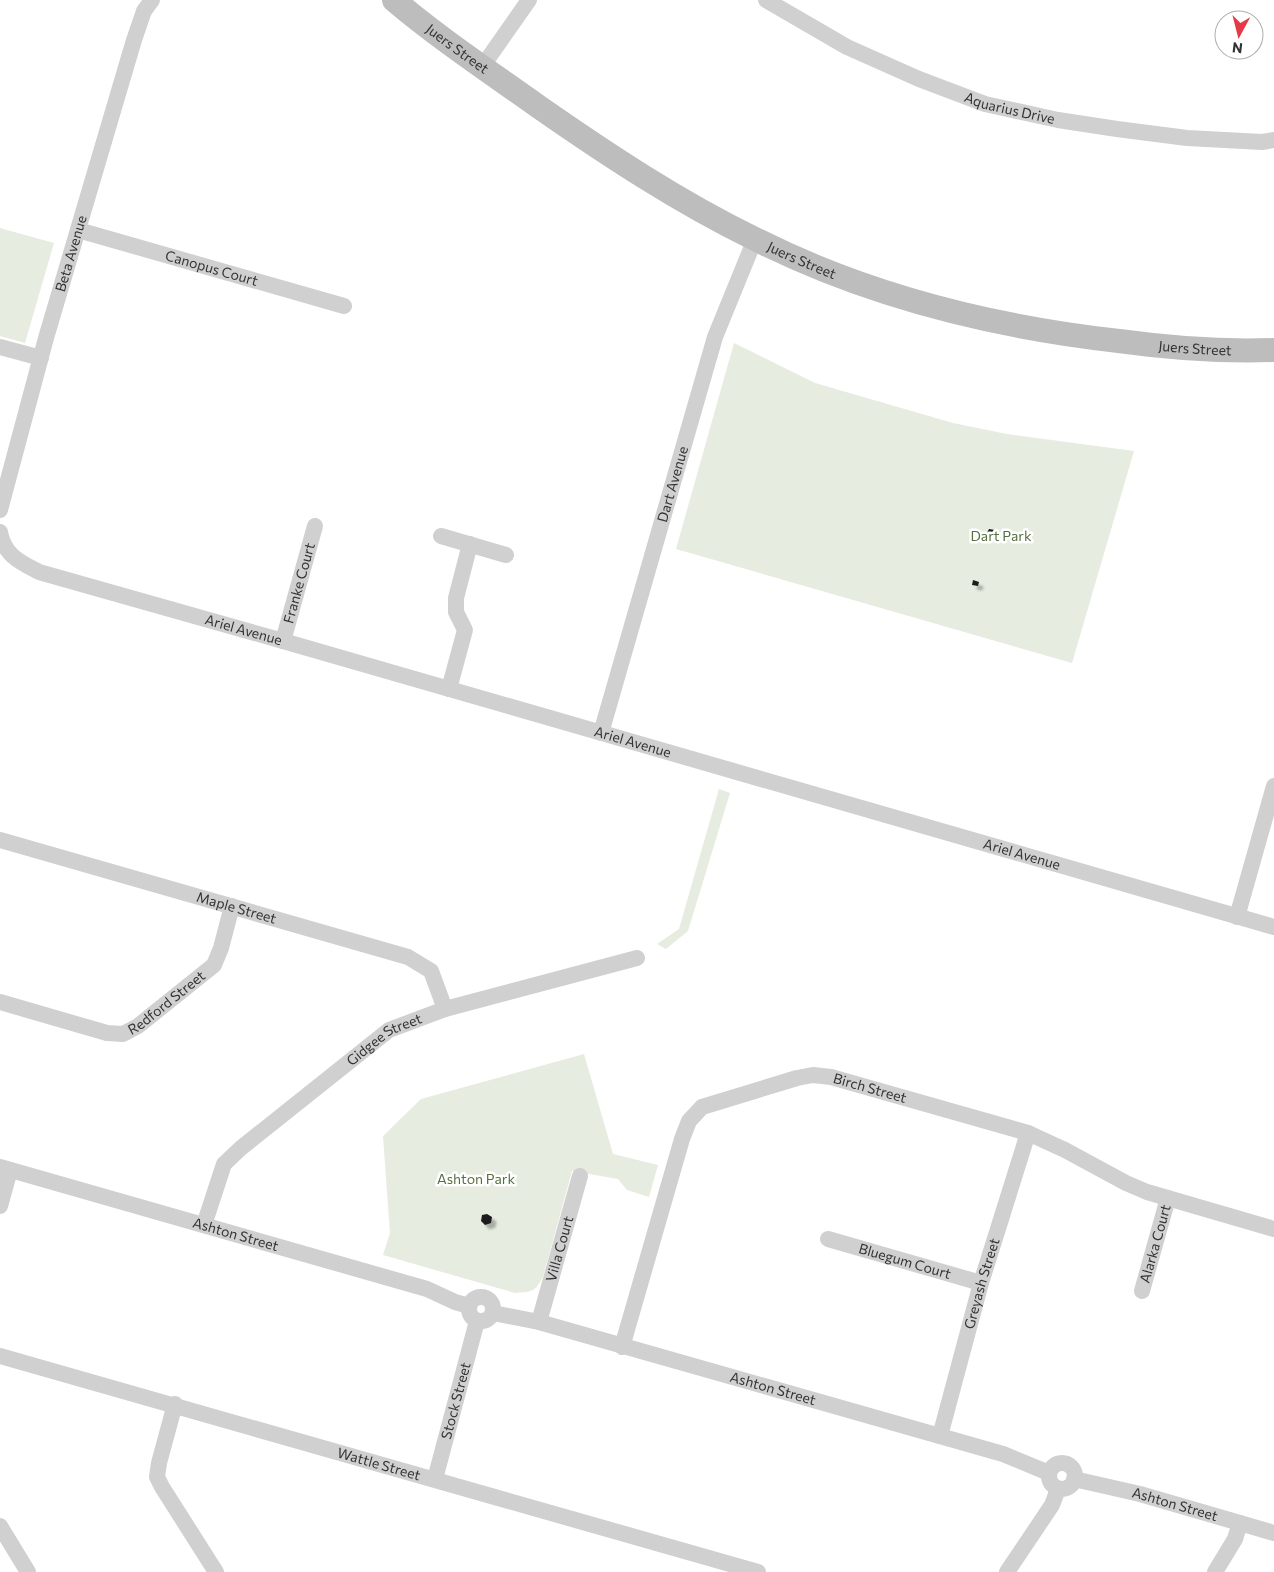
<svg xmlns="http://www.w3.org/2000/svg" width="1274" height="1572" font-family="Commissioner,sans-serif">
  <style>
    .green { fill: #e6ecdf }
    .building { fill: #1a1a1a; filter: url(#shadow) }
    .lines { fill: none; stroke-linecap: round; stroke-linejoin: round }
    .street { stroke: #d0d0d0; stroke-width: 16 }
    .secondary { stroke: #bdbdbd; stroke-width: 24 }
    .labels { text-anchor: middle; stroke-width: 5; stroke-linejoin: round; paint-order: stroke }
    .street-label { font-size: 14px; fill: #333; stroke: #fff }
    .park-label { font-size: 14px; fill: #56703f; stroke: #fff }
  </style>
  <defs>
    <filter id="shadow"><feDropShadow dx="4.5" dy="4.5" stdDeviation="1" flood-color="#0004"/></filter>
  </defs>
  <rect width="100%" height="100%" fill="#fff"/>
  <path class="green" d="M 0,228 L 54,243 L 25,343 L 0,336 Z
    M 734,343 L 815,383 L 953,423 L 1007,434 L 1134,451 L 1072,663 L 676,549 Z
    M 719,789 L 730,793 L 688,931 L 666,949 L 657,944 L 679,929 Z
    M 584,1054 L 613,1154 L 658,1165 L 649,1197 L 627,1190 L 618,1179 L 572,1171 L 543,1277 C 534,1293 533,1291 515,1293 L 383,1255 L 390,1233 L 383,1136 L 421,1099 Z"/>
  <path class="building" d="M 989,529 L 995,530 L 993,535 L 987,533 Z
    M 973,580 L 979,582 L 978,586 L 972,585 Z
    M 487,1214 L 492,1217 L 491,1223 L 485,1225 L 481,1221 L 482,1215 Z"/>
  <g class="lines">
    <g class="street">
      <path id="s1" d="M 766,0 L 847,47 L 919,79 L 985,104 L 1058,120 L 1117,129 L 1187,138 L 1262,142 L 1274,140"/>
      <path d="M 482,67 L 529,0"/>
      <path id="s2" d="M 78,230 L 344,306"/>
      <path d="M 0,347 L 41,358"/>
      <path id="s3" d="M 0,510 L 46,338 L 134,40 L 144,11 L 152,0"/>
      <path id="s4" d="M 0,532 C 4,555 20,562 39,572 L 283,641 L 1274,927"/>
      <path d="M 441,536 L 506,555"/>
      <path id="s5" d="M 283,641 L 315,526"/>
      <path d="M 449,689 L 465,630 L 456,612 L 456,598 L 470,544"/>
      <path id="s6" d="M 601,733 L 715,337 L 755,239"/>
      <path id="s7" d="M 0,840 L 408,957 L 431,971 L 445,1009"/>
      <path d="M 1237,917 L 1274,786"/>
      <path id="s8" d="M 0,1002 L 107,1033 L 123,1034 L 138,1026 L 214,965 L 221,948 L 232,906"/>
      <path id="s9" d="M 0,1167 L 427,1289 L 455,1302 L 469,1306"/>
      <path d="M 0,1206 L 10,1170"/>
      <path id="s10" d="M 204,1225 L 224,1164 L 241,1148 L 389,1030 L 445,1009 L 637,958"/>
      <path id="s11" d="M 828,1239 L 981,1283"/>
      <path id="s12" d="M 1142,1291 L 1168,1198"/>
      <circle cx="481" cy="1309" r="12"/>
      <path id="s13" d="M 493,1313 L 539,1322 L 1003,1454 L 1049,1473"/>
      <path id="s14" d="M 539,1322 L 580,1176"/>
      <path id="s15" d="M 622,1347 L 682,1139 L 689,1121 L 702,1107 L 797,1078 L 813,1075 L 831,1077 L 1028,1133 L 1065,1150 L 1126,1183 L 1147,1192 L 1274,1229"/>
      <path id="s16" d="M 0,1356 L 758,1572"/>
      <path d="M 175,1404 L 159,1463 L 157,1477 L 162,1487 L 216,1572"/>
      <path id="s17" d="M 940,1436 L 981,1283 L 1028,1133"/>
      <circle cx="1062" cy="1476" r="13"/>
      <path id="s18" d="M 435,1479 L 477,1321"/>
      <path id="s19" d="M 1074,1479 L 1140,1494 L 1274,1533"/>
      <path d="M 0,1526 L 28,1572"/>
      <path d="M 1007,1572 L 1052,1505 L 1058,1489"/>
      <path d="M 1215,1572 L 1235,1539 L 1240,1523"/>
    </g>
    <path class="secondary" id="s20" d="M 394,0 C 440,39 490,72 539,107 C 608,155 679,202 755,239 C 868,296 994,327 1119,341 C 1170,348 1222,352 1274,350"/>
  </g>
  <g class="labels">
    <g class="street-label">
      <text dy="5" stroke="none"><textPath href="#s20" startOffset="80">Juers Street</textPath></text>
      <text dy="5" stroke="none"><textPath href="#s1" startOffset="268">Aquarius Drive</textPath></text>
      <text dy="5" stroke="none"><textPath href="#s3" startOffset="266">Beta Avenue</textPath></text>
      <text dy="5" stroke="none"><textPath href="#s20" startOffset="485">Juers Street</textPath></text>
      <text dy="5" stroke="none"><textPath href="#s2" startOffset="139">Canopus Court</textPath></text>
      <text dy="5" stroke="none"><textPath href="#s20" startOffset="890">Juers Street</textPath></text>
      <text dy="5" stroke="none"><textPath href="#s6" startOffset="259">Dart Avenue</textPath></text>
      <text dy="5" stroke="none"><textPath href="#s5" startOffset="60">Franke Court</textPath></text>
      <text dy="5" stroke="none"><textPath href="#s4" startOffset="271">Ariel Avenue</textPath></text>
      <text dy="5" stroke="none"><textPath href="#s4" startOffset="676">Ariel Avenue</textPath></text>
      <text dy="5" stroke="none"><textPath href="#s4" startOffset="1081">Ariel Avenue</textPath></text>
      <text dy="5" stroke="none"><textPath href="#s7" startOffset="246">Maple Street</textPath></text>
      <text dy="5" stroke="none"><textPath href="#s8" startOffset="181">Redford Street</textPath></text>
      <text dy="5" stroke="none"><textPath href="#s10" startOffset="268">Gidgee Street</textPath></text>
      <text dy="5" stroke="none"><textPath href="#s15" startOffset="429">Birch Street</textPath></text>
      <text dy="5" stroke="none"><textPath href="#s9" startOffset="245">Ashton Street</textPath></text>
      <text dy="5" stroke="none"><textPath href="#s12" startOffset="49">Alarka Court</textPath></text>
      <text dy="5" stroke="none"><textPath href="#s14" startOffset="76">Villa Court</textPath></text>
      <text dy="5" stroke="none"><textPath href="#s11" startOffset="80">Bluegum Court</textPath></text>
      <text dy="5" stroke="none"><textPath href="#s17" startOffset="158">Greyash Street</textPath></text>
      <text dy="5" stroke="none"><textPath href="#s13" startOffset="290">Ashton Street</textPath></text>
      <text dy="5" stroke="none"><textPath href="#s18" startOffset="81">Stock Street</textPath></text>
      <text dy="5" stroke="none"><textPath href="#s16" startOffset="394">Wattle Street</textPath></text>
      <text dy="5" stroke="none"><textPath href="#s19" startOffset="104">Ashton Street</textPath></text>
    </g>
    <g class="park-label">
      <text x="1001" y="541">Dart Park</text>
      <text x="476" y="1184">Ashton Park</text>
    </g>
  </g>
  <g transform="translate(1239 35) rotate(187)"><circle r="24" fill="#ffffff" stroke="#adadad"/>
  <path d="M0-4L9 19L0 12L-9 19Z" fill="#e63946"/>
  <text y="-8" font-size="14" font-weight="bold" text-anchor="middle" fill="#333333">N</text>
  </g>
</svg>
